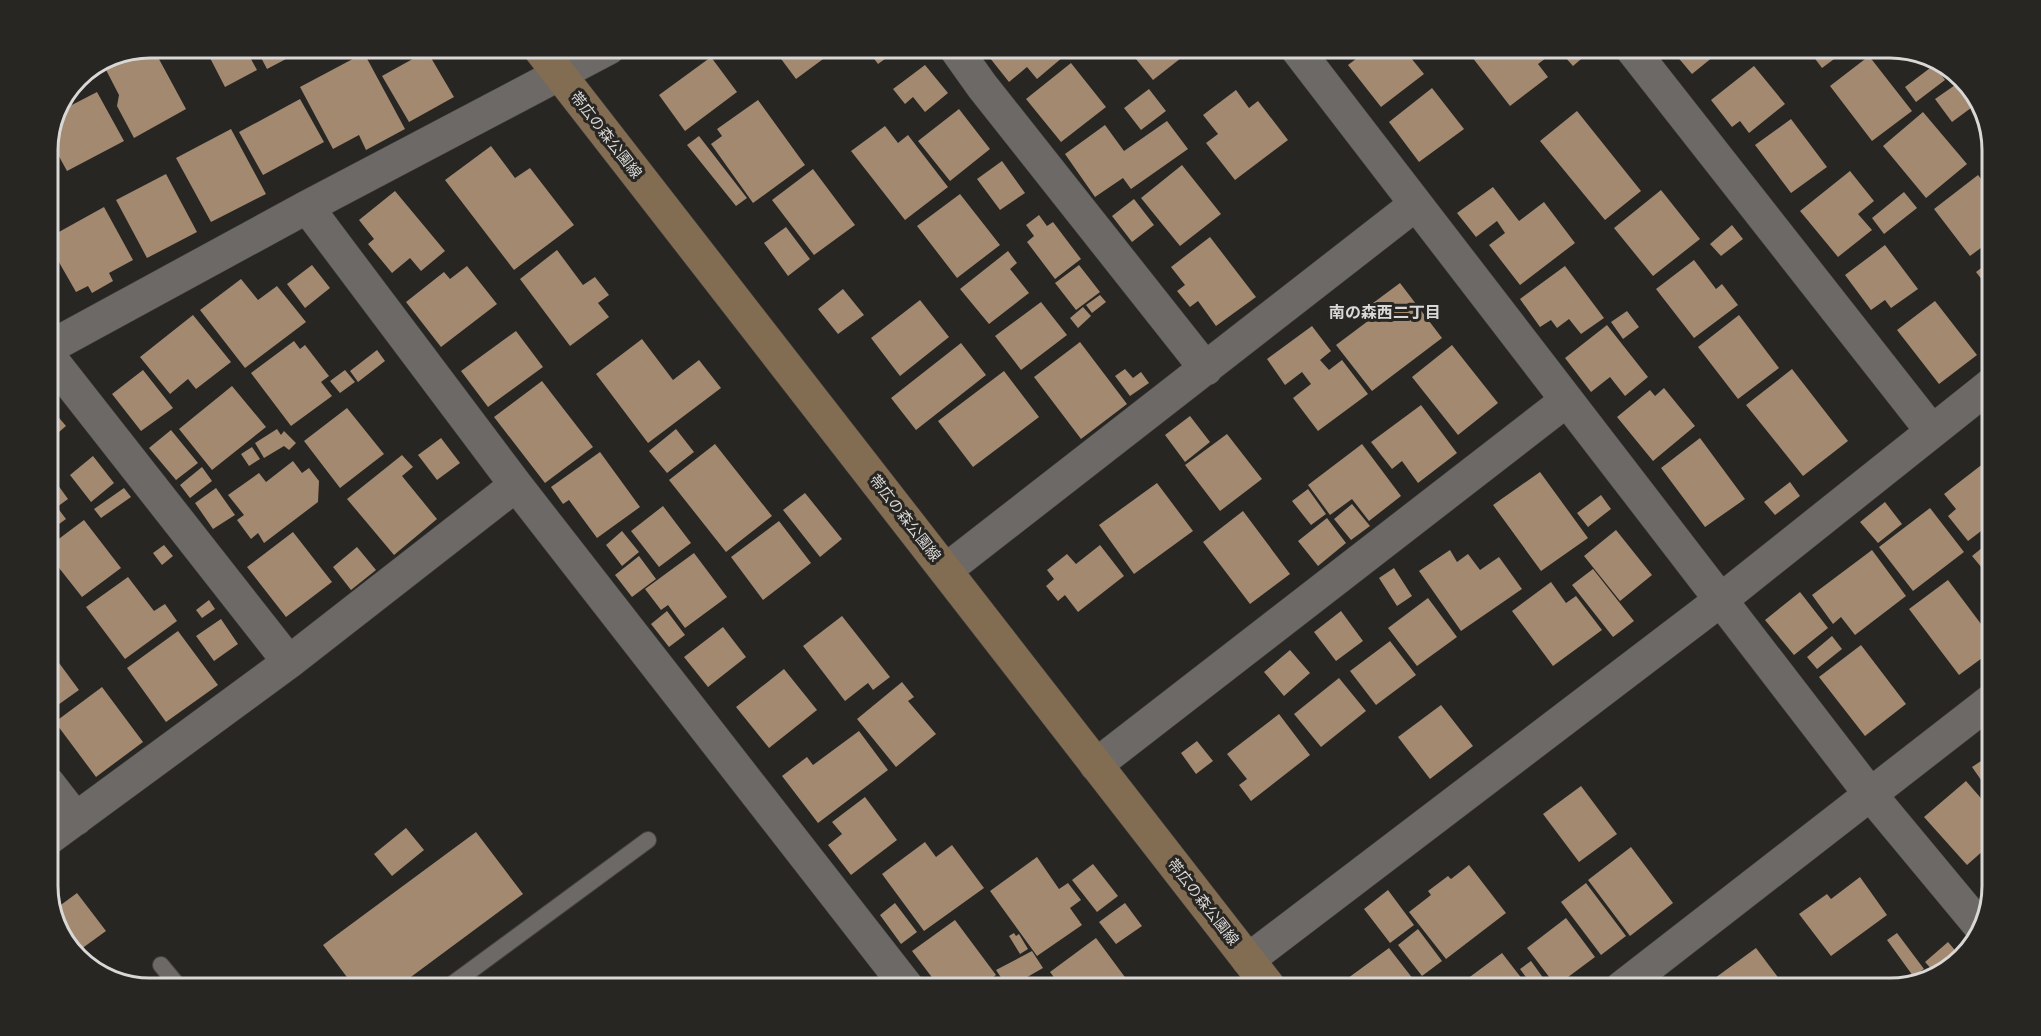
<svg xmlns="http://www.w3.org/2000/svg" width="2041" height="1036" font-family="'Asap Condensed','Noto Sans JP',sans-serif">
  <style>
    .building { fill: #a28970 }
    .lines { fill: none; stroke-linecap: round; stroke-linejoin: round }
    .service-casing { stroke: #454341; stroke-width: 18 }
    .minor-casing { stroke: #454341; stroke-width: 34 }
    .secondary-casing { stroke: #454341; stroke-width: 34 }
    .service { stroke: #6c6966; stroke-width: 16 }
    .minor { stroke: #6c6966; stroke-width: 33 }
    .secondary { stroke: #836d52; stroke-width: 33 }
    .labels { text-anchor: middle; stroke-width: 6; stroke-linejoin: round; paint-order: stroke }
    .street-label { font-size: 15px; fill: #d9d8d6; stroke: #282623 }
    .neighbourhood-label { font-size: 16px; font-weight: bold; fill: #d9d8d6; stroke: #282623 }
    .rim { fill: none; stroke: #d9d8d6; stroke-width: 3 }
  </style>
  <rect width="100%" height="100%" fill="#282623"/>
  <path class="building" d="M 153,48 L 186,109 L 134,138 L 117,106 L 119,95 L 104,66 L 129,52 Z
    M 225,48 L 245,48 L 257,70 L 225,87 L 209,56 Z
    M 256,48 L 307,48 L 267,69 Z
    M 773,48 L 838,48 L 796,79 Z
    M 866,48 L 900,48 L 878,64 Z
    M 982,48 L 1056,48 L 1063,57 L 1037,79 L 1027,67 L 1009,82 Z
    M 1127,48 L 1188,48 L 1190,51 L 1153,80 Z
    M 1334,48 L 1355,48 L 1342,58 Z
    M 1370,48 L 1403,48 L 1424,74 L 1381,107 L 1348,65 Z
    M 1485,48 L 1538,48 L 1546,58 L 1538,64 L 1548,77 L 1510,106 L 1472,57 Z
    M 1557,48 L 1594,48 L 1573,66 Z
    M 1670,48 L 1724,48 L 1692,74 Z
    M 1807,48 L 1849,48 L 1822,68 Z
    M 427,51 L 454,97 L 409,122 L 382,76 Z
    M 364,53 L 405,129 L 366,150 L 359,135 L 333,149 L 300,87 Z
    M 1869,56 L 1912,111 L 1872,141 L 1830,86 Z
    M 711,57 L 737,92 L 685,131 L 659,95 Z
    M 1071,63 L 1106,107 L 1061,142 L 1026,99 Z
    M 925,65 L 948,93 L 925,112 L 913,97 L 905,104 L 893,89 Z
    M 1934,65 L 1945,80 L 1916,102 L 1905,87 Z
    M 1754,66 L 1785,104 L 1749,133 L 1740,121 L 1732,127 L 1711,100 Z
    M 1958,83 L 1975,105 L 1952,122 L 1935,99 Z
    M 1432,88 L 1464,129 L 1419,162 L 1389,122 Z
    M 1149,89 L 1166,111 L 1141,130 L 1124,108 Z
    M 1236,90 L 1249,108 L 1258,101 L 1288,140 L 1235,180 L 1206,143 L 1218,134 L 1203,115 Z
    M 97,92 L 124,141 L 67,171 L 50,140 L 64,109 Z
    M 300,99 L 324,142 L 263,175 L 239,132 Z
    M 758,100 L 805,165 L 753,203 L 711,144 L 722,136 L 717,129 Z
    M 959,109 L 990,149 L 950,181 L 918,141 Z
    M 1577,111 L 1641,191 L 1605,220 L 1540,141 Z
    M 1923,112 L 1967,164 L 1926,198 L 1883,146 Z
    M 1791,119 L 1827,167 L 1791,193 L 1755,145 Z
    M 1167,121 L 1188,149 L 1131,189 L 1123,178 L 1095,197 L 1065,154 L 1105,125 L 1124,151 Z
    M 885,126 L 898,143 L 908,135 L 948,187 L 905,220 L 851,151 Z
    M 231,129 L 266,194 L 211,222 L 176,158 Z
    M 699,136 L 747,198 L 736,206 L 687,145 Z
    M 491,146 L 515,178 L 530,168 L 574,225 L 514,270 L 445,180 Z
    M 1002,161 L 1025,193 L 1000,210 L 977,179 Z
    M 1182,165 L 1221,214 L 1180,246 L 1141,198 Z
    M 813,169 L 855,225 L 814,255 L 772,200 Z
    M 1850,171 L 1874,201 L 1858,214 L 1872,230 L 1838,257 L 1800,211 Z
    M 166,174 L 197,232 L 147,258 L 116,200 Z
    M 1978,175 L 1993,194 L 1993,239 L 1970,256 L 1934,209 Z
    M 1493,187 L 1519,221 L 1544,202 L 1575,243 L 1520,285 L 1489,245 L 1505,233 L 1497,221 L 1476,237 L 1457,213 Z
    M 1661,190 L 1700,239 L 1653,276 L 1614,228 Z
    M 395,191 L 445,251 L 421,271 L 410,258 L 392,273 L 368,244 L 374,239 L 359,220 Z
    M 1904,192 L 1917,208 L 1884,234 L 1872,218 Z
    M 960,194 L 1000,245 L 957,278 L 917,226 Z
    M 1134,199 L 1154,225 L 1132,242 L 1112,216 Z
    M 104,207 L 133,260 L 109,273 L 113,281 L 92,293 L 88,286 L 76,292 L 48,243 L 48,238 Z
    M 1039,215 L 1047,226 L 1053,222 L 1081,259 L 1055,279 L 1027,242 L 1034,236 L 1026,225 Z
    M 1732,225 L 1743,239 L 1721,256 L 1710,244 Z
    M 786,227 L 810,259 L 788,276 L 764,243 Z
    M 1210,237 L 1256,297 L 1216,326 L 1198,301 L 1190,307 L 1177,291 L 1185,285 L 1171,267 Z
    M 1885,245 L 1918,289 L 1891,308 L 1885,300 L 1871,310 L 1845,275 Z
    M 557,250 L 583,285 L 595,277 L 609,295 L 598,303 L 609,317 L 570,346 L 520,279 Z
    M 1008,251 L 1017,263 L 1010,269 L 1029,293 L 989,324 L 960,289 Z
    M 1993,259 L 1993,294 L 1976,272 Z
    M 1694,260 L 1716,289 L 1722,284 L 1738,305 L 1694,338 L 1656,289 Z
    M 312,265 L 330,288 L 305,308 L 287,284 Z
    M 1079,265 L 1100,292 L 1076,310 L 1055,283 Z
    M 467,266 L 497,304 L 441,347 L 406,302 L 444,272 L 450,279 Z
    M 1565,266 L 1604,318 L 1581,334 L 1569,319 L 1557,328 L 1551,320 L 1540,327 L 1520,299 Z
    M 241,279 L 258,300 L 277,286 L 306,322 L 245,368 L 200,310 Z
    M 1400,283 L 1442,338 L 1372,391 L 1336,345 L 1376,315 L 1369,306 Z
    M 843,289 L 864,315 L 838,334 L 818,309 Z
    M 1100,295 L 1106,302 L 1092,313 L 1086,305 Z
    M 920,300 L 949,337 L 900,376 L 871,338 Z
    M 1935,301 L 1977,355 L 1939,384 L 1897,330 Z
    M 1041,302 L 1067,335 L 1021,370 L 995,336 Z
    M 1083,307 L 1091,316 L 1078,328 L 1070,318 Z
    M 1627,311 L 1639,327 L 1623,339 L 1611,322 Z
    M 193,315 L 231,362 L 196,389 L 188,379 L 170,394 L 140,357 Z
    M 1739,315 L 1779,368 L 1738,399 L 1698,347 Z
    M 1607,325 L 1648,377 L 1625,396 L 1610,377 L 1591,392 L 1565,358 Z
    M 1312,326 L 1331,351 L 1320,360 L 1329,370 L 1342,360 L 1368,394 L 1318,431 L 1293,398 L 1311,384 L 1302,372 L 1285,385 L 1267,359 Z
    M 516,331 L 543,367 L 488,407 L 461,371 Z
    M 642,339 L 673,380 L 699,360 L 721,388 L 648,443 L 596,374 Z
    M 294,341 L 300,349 L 305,345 L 329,376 L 321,382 L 332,396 L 291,426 L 251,373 Z
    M 1080,342 L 1127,404 L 1081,439 L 1034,377 Z
    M 961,343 L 986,375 L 916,430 L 891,398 Z
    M 1452,345 L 1498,403 L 1458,435 L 1412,377 Z
    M 377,350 L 385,361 L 358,382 L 350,371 Z
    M 1125,369 L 1133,378 L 1141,372 L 1149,383 L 1130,396 L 1115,376 Z
    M 1792,369 L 1848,441 L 1803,476 L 1746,405 Z
    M 143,370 L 173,408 L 141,431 L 112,394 Z
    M 345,370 L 355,382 L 340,393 L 330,381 Z
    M 1004,371 L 1039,417 L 973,467 L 938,421 Z
    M 542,381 L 593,447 L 545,483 L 494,417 Z
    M 232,386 L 266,427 L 212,470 L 179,429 Z
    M 1664,388 L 1695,426 L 1653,461 L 1617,417 L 1650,390 L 1655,396 Z
    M 48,405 L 66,426 L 52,438 L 48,433 Z
    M 1421,405 L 1457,453 L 1418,483 L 1402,461 L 1392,469 L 1371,442 Z
    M 347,408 L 384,454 L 340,488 L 304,441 Z
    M 1190,416 L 1210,442 L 1185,462 L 1165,435 Z
    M 277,429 L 281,435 L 284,431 L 296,443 L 289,450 L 284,446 L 264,458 L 255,443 Z
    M 676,429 L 694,452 L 667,473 L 649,451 Z
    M 171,430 L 198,463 L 176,480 L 149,448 Z
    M 1227,434 L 1262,479 L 1220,511 L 1185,465 Z
    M 441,438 L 460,463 L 437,480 L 418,455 Z
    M 1700,438 L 1745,499 L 1705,527 L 1661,468 Z
    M 715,444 L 772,516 L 726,552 L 669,480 Z
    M 1362,444 L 1401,496 L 1369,521 L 1352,499 L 1330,515 L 1308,485 Z
    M 252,447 L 260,459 L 249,466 L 241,454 Z
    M 600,452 L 640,507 L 597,538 L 569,500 L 563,504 L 551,487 Z
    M 402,455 L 413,467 L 402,476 L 437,519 L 394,555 L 347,499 Z
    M 93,456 L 114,483 L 91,502 L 70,475 Z
    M 1993,456 L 1993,522 L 1968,541 L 1948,516 L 1956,509 L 1944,494 Z
    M 293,461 L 302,473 L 309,468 L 319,481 L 318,502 L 264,543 L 258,533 L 251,539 L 237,520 L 244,515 L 228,495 L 259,473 L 266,482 Z
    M 202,467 L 212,481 L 190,498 L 180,485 Z
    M 1540,472 L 1588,538 L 1541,571 L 1493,505 Z
    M 55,481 L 68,499 L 57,507 L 66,519 L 48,532 L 48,486 Z
    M 1790,482 L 1800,496 L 1775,515 L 1764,502 Z
    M 1157,483 L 1193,531 L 1134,574 L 1099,525 Z
    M 124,488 L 131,497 L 101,518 L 94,509 Z
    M 216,488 L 235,515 L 213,529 L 195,503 Z
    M 1308,489 L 1326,514 L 1311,525 L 1292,501 Z
    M 805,493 L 842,539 L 820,557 L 783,510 Z
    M 1601,495 L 1611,509 L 1588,527 L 1577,513 Z
    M 1885,502 L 1902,524 L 1878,543 L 1860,522 Z
    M 1352,504 L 1370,526 L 1351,540 L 1334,519 Z
    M 663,506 L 691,543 L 659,567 L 631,531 Z
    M 1930,508 L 1964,552 L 1913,591 L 1879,547 Z
    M 1243,511 L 1290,574 L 1250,604 L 1203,542 Z
    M 1327,518 L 1346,543 L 1318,566 L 1298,541 Z
    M 84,520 L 121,568 L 82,597 L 48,554 L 48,547 Z
    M 779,521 L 811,563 L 763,600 L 731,557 Z
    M 1616,530 L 1652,575 L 1620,601 L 1584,556 Z
    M 622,531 L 639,552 L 622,566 L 606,545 Z
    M 293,532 L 332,582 L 286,617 L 247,567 Z
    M 1993,539 L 1993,559 L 1982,568 L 1972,556 Z
    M 164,545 L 173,556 L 162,565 L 153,553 Z
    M 1100,545 L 1124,576 L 1078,612 L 1065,595 L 1058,601 L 1046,586 L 1054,579 L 1047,570 L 1067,554 L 1076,564 Z
    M 357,547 L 376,570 L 351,590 L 333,567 Z
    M 1450,550 L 1457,562 L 1468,554 L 1480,570 L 1499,557 L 1522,589 L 1461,631 L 1419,571 Z
    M 1872,550 L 1906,596 L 1855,635 L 1841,617 L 1833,624 L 1812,595 Z
    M 694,553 L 727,597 L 685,628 L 668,605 L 661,610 L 645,589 Z
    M 639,556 L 656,579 L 632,597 L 615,575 Z
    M 1394,568 L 1412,596 L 1397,606 L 1379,578 Z
    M 1593,569 L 1634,621 L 1613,637 L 1572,585 Z
    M 128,577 L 154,611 L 165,604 L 177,621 L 125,659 L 86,607 Z
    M 1948,580 L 1993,640 L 1993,650 L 1959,675 L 1909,609 Z
    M 1551,582 L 1566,603 L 1576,596 L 1602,630 L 1553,666 L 1512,611 Z
    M 1800,592 L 1828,628 L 1794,655 L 1765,620 Z
    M 1428,598 L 1457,637 L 1417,666 L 1388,628 Z
    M 209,600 L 215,609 L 202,618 L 196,610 Z
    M 667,611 L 685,635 L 669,647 L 651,624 Z
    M 1341,611 L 1363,641 L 1336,661 L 1314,632 Z
    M 842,616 L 890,677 L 873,690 L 868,683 L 845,701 L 803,646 Z
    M 221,619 L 238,644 L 214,661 L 196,636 Z
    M 723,627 L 746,657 L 708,687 L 684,657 Z
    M 178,631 L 218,685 L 166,722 L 127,668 Z
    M 1832,636 L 1842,649 L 1817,669 L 1807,657 Z
    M 1390,641 L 1416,675 L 1376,705 L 1350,671 Z
    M 1861,645 L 1906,704 L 1865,736 L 1819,677 Z
    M 48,648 L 79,690 L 48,712 Z
    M 1290,650 L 1310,673 L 1284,696 L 1264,672 Z
    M 784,669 L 817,710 L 769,748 L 736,707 Z
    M 1339,678 L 1366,711 L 1321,747 L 1294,714 Z
    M 902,682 L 914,697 L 908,701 L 936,734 L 896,767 L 857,719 Z
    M 102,687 L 143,742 L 96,777 L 55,722 Z
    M 1441,705 L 1473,746 L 1430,779 L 1398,737 Z
    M 1279,714 L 1310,755 L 1251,801 L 1239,785 L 1247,779 L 1227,754 Z
    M 859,731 L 888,770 L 818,823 L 782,776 L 807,757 L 813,765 Z
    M 1197,741 L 1213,761 L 1196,774 L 1181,753 Z
    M 1993,753 L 1993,797 L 1972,767 Z
    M 1966,781 L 1993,812 L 1993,842 L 1967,865 L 1924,817 Z
    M 1581,786 L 1617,834 L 1579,862 L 1543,814 Z
    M 865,797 L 897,840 L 851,875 L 828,845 L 842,834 L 832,822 Z
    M 406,828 L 424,850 L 392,876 L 374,854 Z
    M 476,832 L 523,894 L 396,988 L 355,988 L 323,945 Z
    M 925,842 L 936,857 L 952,845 L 984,888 L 924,931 L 882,874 Z
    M 1631,847 L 1673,903 L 1630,936 L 1588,880 Z
    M 1037,857 L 1059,889 L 1068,883 L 1081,900 L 1070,908 L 1082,925 L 1037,956 L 990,891 Z
    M 1093,864 L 1118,896 L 1097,912 L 1072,880 Z
    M 1469,865 L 1506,913 L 1446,959 L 1409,912 L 1431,895 L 1428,891 L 1448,876 L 1451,879 Z
    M 1860,877 L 1887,915 L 1831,956 L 1799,914 L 1827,894 L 1831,899 Z
    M 1586,883 L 1626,936 L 1601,955 L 1561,902 Z
    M 1388,890 L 1414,925 L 1390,943 L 1364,909 Z
    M 77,893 L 106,931 L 77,952 L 65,943 L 54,910 Z
    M 895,903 L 917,932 L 901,944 L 880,915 Z
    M 1125,903 L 1142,926 L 1116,944 L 1099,922 Z
    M 1566,918 L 1595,957 L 1556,986 L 1527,948 Z
    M 955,920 L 996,975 L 979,988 L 940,988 L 912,951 Z
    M 1418,929 L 1442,961 L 1422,976 L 1398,945 Z
    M 1014,933 L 1016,936 L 1019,934 L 1028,949 L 1020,954 L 1009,936 Z
    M 1897,933 L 1924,969 L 1913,976 L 1887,940 Z
    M 1096,938 L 1133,988 L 1062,988 L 1050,972 Z
    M 1948,942 L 1960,956 L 1947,971 L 1936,974 L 1925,962 Z
    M 1389,948 L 1417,984 L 1412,988 L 1349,988 L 1344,981 Z
    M 1756,948 L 1786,988 L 1723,988 L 1715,978 Z
    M 1032,951 L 1043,968 L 1008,988 L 996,970 Z
    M 1502,953 L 1529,988 L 1468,988 L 1463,982 Z
    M 1531,961 L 1549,986 L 1547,988 L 1534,988 L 1520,969 Z"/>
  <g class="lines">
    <g class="service-casing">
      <path id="service" d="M 161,965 L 180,988
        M 447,988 L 648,840"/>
    </g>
    <g class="minor-casing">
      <path id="minor" d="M 955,48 L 982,86 L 1206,369
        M 1296,48 L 1870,794 L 1983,930
        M 1631,48 L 1931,430
        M 307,207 L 516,485 L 908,988
        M 48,348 L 307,207 L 609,48
        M 48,355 L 289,662
        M 946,570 L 1416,204
        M 1096,765 L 1567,400
        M 48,783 L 76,819
        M 48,839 L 289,662 L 516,485
        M 1248,960 L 1722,599 L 1993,383
        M 1621,988 L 1993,699"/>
    </g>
    <g class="secondary-casing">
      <path id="secondary" d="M 539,48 L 1270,988"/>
    </g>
    <use href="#service" class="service"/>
    <use href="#minor" class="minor"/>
    <use href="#secondary" class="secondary"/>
  </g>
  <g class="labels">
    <g class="street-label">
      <text transform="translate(606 135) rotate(52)" y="5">帯広の森公園線</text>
      <text transform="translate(905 518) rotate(52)" y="5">帯広の森公園線</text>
      <text transform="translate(1203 902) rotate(52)" y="5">帯広の森公園線</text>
    </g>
    <g class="neighbourhood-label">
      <text x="1385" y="318">南の森西二丁目</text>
    </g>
  </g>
  <path d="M0 0H2041V1036H0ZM150 58H1890A92 92 0 0 1 1982 150V886A92 92 0 0 1 1890 978H150A92 92 0 0 1 58 886V150A92 92 0 0 1 150 58Z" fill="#282623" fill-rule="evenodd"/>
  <path class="rim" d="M150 58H1890A92 92 0 0 1 1982 150V886A92 92 0 0 1 1890 978H150A92 92 0 0 1 58 886V150A92 92 0 0 1 150 58Z"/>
</svg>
